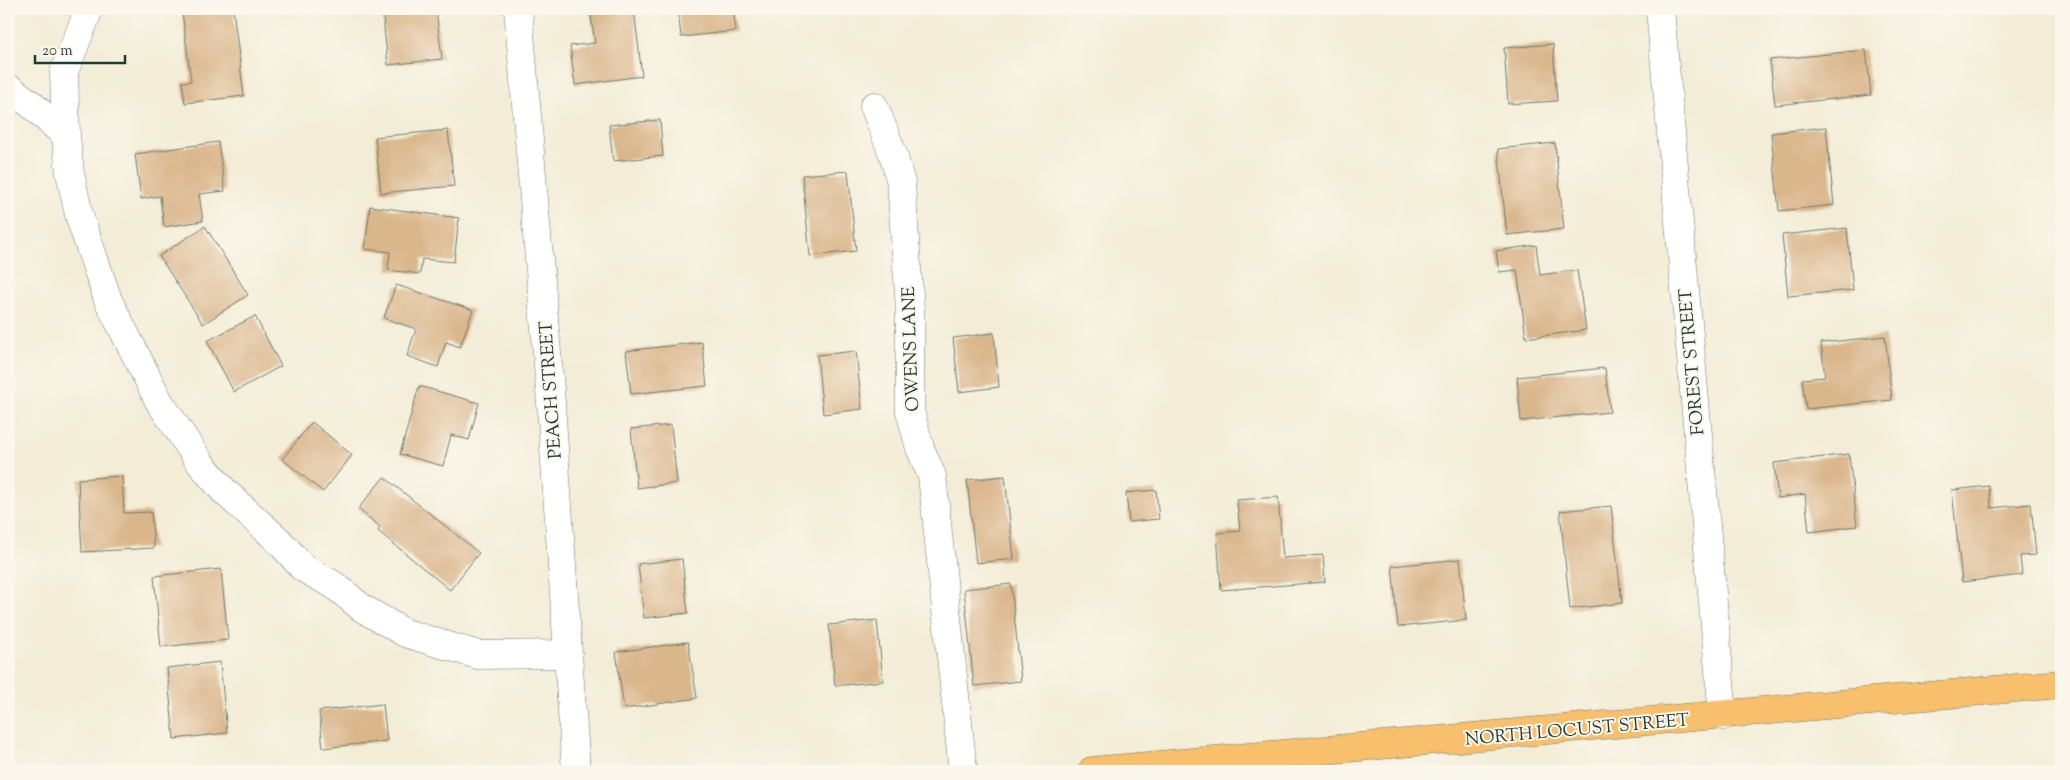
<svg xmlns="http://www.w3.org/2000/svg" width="2070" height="780" font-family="'Sorts Mill Goudy',serif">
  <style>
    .building { fill: #dab68b }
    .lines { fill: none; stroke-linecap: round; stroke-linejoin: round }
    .minor-casing { stroke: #697b6d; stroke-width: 29 }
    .primary-casing { stroke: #697b6d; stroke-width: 29 }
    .minor { stroke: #fff; stroke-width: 28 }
    .primary { stroke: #f8bf6c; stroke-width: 28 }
    .labels { text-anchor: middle; stroke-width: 4; stroke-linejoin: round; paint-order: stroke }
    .street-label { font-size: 18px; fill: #1f3d34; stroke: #fbf7ec }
  </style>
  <rect width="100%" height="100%" fill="#fbf7ec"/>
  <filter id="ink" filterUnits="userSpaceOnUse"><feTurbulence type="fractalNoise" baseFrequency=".02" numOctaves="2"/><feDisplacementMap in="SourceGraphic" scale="10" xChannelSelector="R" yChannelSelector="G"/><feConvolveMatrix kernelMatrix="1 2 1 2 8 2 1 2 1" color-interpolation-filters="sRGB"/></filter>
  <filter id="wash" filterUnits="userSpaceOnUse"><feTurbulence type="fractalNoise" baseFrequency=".0096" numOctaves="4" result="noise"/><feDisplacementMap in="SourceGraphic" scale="20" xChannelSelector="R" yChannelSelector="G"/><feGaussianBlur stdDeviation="1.12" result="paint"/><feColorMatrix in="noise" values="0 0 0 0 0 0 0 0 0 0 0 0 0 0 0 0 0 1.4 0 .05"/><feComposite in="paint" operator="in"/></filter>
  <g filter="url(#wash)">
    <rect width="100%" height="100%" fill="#f3edd7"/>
    <g id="blocks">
      <path class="building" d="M 210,9 L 233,9 L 244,96 L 185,103 L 182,82 L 191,81 L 182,12 Z
        M 382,9 L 436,9 L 442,59 L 388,65 Z
        M 590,9 L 634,9 L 642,76 L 575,85 L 570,46 L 595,43 Z
        M 678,9 L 733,9 L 736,31 L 681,37 Z
        M 1553,44 L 1557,101 L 1508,104 L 1504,48 Z
        M 1866,50 L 1871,95 L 1775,105 L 1770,60 Z
        M 660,120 L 663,156 L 613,161 L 609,125 Z
        M 1826,127 L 1834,205 L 1779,211 L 1771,133 Z
        M 448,130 L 454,186 L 381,193 L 375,137 Z
        M 218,142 L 225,191 L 199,194 L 203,221 L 164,227 L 160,196 L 141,199 L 135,154 Z
        M 1555,143 L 1564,229 L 1507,235 L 1498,149 Z
        M 848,171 L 856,251 L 810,256 L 802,175 Z
        M 370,206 L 459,218 L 454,262 L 422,259 L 420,274 L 388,270 L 390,252 L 365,249 Z
        M 205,226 L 248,295 L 203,324 L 159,256 Z
        M 1847,228 L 1853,290 L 1788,296 L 1782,235 Z
        M 1536,245 L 1540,275 L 1577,270 L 1586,330 L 1526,338 L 1517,270 L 1499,272 L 1496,251 Z
        M 396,285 L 473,310 L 460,347 L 446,342 L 438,367 L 407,356 L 416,329 L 384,318 Z
        M 255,316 L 281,366 L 234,392 L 207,341 Z
        M 994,333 L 999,387 L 959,392 L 953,338 Z
        M 1885,336 L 1892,400 L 1806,409 L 1802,379 L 1825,377 L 1821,343 Z
        M 702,342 L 707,386 L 631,394 L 626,351 Z
        M 856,351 L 862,409 L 823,414 L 817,355 Z
        M 1605,368 L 1610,412 L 1521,421 L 1517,377 Z
        M 419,386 L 479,403 L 469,440 L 451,435 L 443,466 L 400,454 Z
        M 312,422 L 352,455 L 323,492 L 282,459 Z
        M 671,425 L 677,483 L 637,488 L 631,429 Z
        M 1849,454 L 1857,526 L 1809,532 L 1805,494 L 1778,498 L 1774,463 Z
        M 122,476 L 124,513 L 151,512 L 154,548 L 82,552 L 78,479 Z
        M 1005,476 L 1014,559 L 976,563 L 967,480 Z
        M 384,477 L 479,553 L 450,590 L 378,531 L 380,527 L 358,509 Z
        M 1989,486 L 1991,508 L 2031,504 L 2036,555 L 2020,556 L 2022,575 L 1962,582 L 1952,490 Z
        M 1156,490 L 1159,519 L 1129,522 L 1126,493 Z
        M 1278,497 L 1283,558 L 1323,555 L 1325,582 L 1221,590 L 1217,533 L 1240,531 L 1237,500 Z
        M 1611,506 L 1622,603 L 1570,609 L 1560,511 Z
        M 682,559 L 688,613 L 644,618 L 638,564 Z
        M 1460,559 L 1466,620 L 1398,627 L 1392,566 Z
        M 221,569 L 228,640 L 161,647 L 154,576 Z
        M 1011,584 L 1021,681 L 974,686 L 964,589 Z
        M 877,620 L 883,681 L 835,686 L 829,625 Z
        M 688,642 L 697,698 L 624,709 L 616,652 Z
        M 220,662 L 227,733 L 174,739 L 167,668 Z
        M 383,704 L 387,741 L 323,748 L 319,711 Z"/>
    </g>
  </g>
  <g filter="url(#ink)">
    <use href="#blocks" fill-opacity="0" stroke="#697b6d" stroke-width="1"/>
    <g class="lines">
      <g class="minor-casing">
        <path id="minor" d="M 518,9 L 550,389 L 576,771
          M 1660,9 L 1723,716
          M 9,88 L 32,105 L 66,136 L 70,173 L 79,215 L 108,300 L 159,401 L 201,464 L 224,491 L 279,541 L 303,568 L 334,585 L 362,608 L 405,633 L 478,655 L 568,654
          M 874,106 L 893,154 L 901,183 L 910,309 L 910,411 L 920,448 L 932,476 L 963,771
          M 66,136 L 64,72 L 89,9"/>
      </g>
      <g class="primary-casing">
        <path id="primary" d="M 1092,771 L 2061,684"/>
      </g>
      <use href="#minor" class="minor"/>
      <use href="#primary" class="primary"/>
    </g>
  </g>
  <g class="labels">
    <g class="street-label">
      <text transform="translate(910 349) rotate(-92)" y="6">OWENS LANE</text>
      <text transform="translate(1691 362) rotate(-95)" y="6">FOREST STREET</text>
      <text transform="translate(550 390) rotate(-94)" y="6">PEACH STREET</text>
      <text transform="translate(1577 729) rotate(-5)" y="6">NORTH LOCUST STREET</text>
    </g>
  </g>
  <rect width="2070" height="780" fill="none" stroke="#fbf7ec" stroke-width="30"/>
  <path d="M35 55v8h90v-8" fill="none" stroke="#1f3d34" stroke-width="2.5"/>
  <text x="42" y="55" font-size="15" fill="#1f3d34" stroke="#fbf7ec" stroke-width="4" paint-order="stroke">20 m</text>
</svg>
